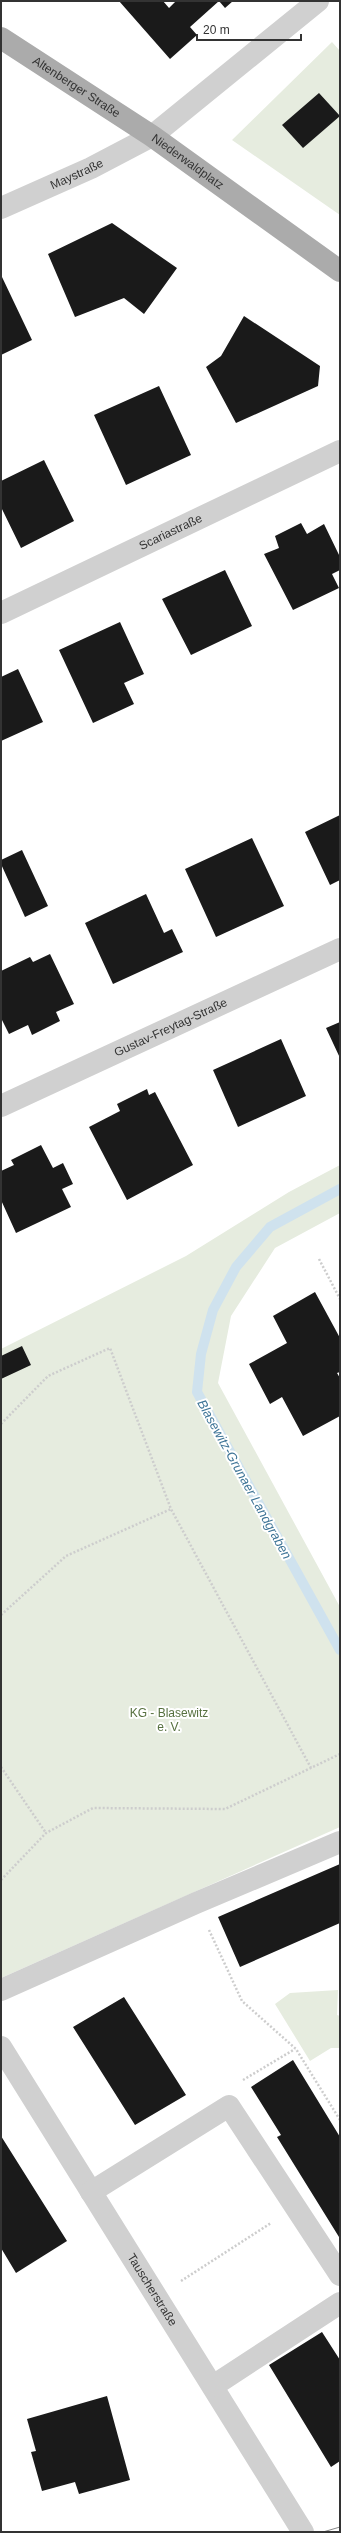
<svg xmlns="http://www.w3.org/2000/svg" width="341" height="2533" font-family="Helvetica,sans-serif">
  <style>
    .green { fill: #e6ecdf }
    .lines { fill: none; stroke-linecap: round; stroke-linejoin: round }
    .stream { stroke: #cfe2ee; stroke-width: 10 }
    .building { fill: #1a1a1a }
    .path { stroke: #cdcdcd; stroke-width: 2.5; stroke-dasharray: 2 2; stroke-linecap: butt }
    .minor { stroke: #d0d0d0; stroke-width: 22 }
    .major { stroke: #ababab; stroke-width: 22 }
    .tram { stroke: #888; stroke-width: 1 }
    .labels { text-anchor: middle; stroke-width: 4; stroke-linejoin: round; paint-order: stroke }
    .street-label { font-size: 12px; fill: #333; stroke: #fff }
    .park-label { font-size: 12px; fill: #56703f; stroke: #fff }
    .water-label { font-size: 13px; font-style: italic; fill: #3f7597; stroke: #fff }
  </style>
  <rect width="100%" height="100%" fill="#fff"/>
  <path class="green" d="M 332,42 L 340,51 L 340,215 L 232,140 Z
    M 340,1165 L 340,1213 L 275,1248 L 231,1316 L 218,1383 L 340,1607 L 340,1827 L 1,1978 L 1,1349 L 186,1256 L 289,1192 Z
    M 338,1990 L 337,2015 L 340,2016 L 340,2048 L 331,2048 L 310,2061 L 275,2004 L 290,1993 Z"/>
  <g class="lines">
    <path class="stream" d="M 340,1189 L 270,1227 L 236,1267 L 213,1310 L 201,1354 L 197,1392 L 340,1650"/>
  </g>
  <path class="building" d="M 119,1 L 163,1 L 169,8 L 176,1 L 219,1 L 190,27 L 197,35 L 170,59 Z
    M 219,1 L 233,1 L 225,8 Z
    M 319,93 L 340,116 L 303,148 L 282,125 Z
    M 112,223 L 177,268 L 144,314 L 124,298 L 75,317 L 48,254 Z
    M 2,277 L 32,340 L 1,355 L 1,278 Z
    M 244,316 L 320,366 L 318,386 L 236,423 L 206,367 L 221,356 Z
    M 159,386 L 191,455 L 126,485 L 94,415 Z
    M 44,460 L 74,521 L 21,548 L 1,507 L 1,481 Z
    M 301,523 L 307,534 L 324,524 L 340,557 L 340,570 L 332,574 L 339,588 L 293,610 L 264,554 L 279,548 L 275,536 Z
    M 225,570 L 252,626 L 191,655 L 162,599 Z
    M 120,622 L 144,674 L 124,683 L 134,704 L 93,723 L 59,650 Z
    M 18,669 L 43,722 L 1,741 L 1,677 Z
    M 340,815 L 340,880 L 330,885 L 305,832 Z
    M 252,838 L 284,906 L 216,937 L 185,869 Z
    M 22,850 L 48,906 L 25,917 L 1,864 L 1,860 Z
    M 146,894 L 164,933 L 172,929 L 183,952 L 113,984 L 85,923 Z
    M 50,954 L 74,1004 L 56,1012 L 60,1021 L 32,1035 L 28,1025 L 9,1034 L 1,1018 L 1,971 L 30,957 L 33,962 Z
    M 340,1022 L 340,1058 L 326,1028 Z
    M 281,1039 L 306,1096 L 238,1127 L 213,1070 Z
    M 147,1089 L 149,1095 L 155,1092 L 193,1165 L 127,1200 L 89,1127 L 120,1111 L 117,1104 Z
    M 41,1145 L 53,1168 L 63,1163 L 73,1184 L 62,1189 L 71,1207 L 16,1233 L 1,1200 L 1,1171 L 14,1165 L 11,1160 Z
    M 315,1292 L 340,1338 L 340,1372 L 337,1373 L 340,1378 L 340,1416 L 303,1436 L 282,1397 L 270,1404 L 249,1364 L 287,1343 L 273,1316 Z
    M 22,1346 L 31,1365 L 1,1379 L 1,1356 Z
    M 340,1864 L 340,1923 L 240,1967 L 218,1917 Z
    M 124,1997 L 186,2095 L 135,2125 L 73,2027 Z
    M 293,2060 L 340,2137 L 339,2237 L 277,2137 L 281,2135 L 251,2087 Z
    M 1,2136 L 67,2241 L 16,2273 L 1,2248 Z
    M 322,2332 L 340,2360 L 340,2461 L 331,2467 L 269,2365 Z
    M 107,2396 L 130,2480 L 79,2494 L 75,2482 L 42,2491 L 31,2452 L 36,2451 L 27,2419 Z"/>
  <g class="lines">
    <path class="path" d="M 319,1259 L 340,1299
      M 1,1424 L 48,1376 L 110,1348 L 171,1509 L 311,1768
      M 1,1615 L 66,1556 L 171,1509
      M 1,1767 L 46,1833
      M 1,1880 L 46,1833 L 93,1808 L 225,1809 L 340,1754
      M 209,1930 L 242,2001 L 296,2049 L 340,2120
      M 243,2080 L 295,2049
      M 181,2281 L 271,2223"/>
    <g class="minor">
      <path id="s1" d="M 1,208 L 91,168 L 152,136 L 318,1"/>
      <path id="s2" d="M 1,613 L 340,451"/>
      <path id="s3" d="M 1,1106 L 340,949"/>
      <path d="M 1,1990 L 196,1903 L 340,1842"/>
      <path id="s4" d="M 1,2047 L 303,2532"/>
      <path d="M 91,2192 L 229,2106 L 340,2275"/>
      <path d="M 213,2386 L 340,2303"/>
    </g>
    <path class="major" id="s5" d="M 1,38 L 152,136 L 340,271"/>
    <path class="tram" d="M 323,2532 L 340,2527"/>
  </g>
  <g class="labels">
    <g class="street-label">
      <text dy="4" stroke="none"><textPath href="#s5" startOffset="90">Altenberger Straße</textPath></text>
      <text dy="4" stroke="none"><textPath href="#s5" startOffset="224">Niederwaldplatz</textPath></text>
      <text dy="4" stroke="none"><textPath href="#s1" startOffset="83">Maystraße</textPath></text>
      <text dy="4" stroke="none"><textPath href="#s2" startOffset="188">Scariastraße</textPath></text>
      <text dy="4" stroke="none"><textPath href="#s3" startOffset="187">Gustav-Freytag-Straße</textPath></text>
      <text dy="4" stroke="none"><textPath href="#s4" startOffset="286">Tauscherstraße</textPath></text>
    </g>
    <g class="park-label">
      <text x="169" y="1717">KG - Blasewitz<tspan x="169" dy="14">e. V.</tspan></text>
    </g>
    <g class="water-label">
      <text transform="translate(245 1479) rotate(61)" y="5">Blasewitz‐Grunaer Landgraben</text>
    </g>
  </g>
  <rect width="341" height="2533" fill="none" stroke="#333333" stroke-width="4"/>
  <path d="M197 34v6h104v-6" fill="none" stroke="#333333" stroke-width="2"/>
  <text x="203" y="34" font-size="12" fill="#333333" stroke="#ffffff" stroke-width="3" paint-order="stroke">20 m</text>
</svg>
